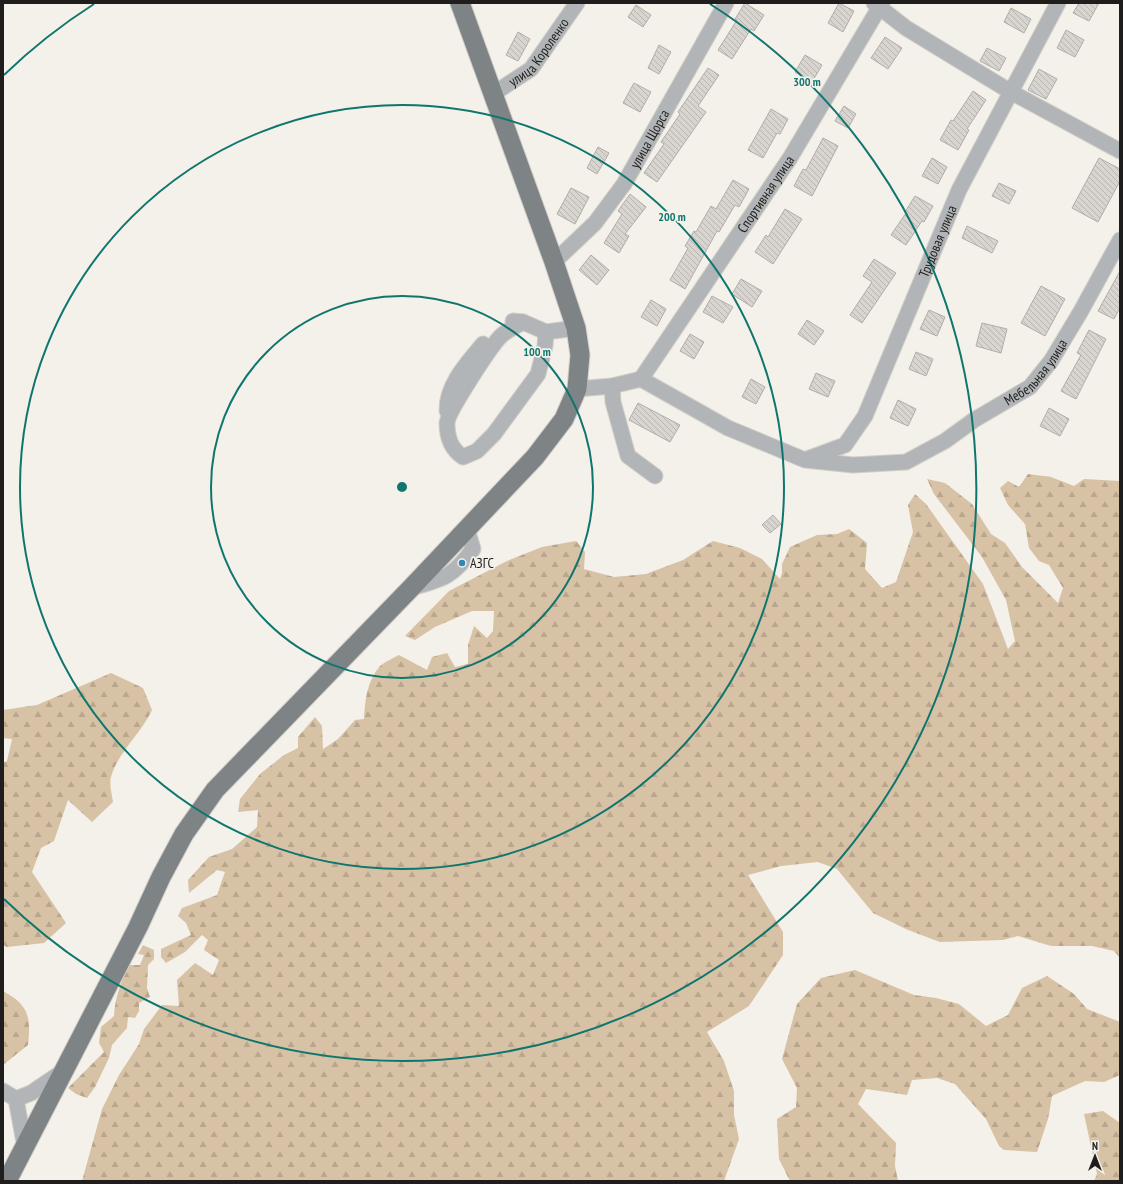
<svg xmlns="http://www.w3.org/2000/svg" width="1123" height="1184" font-family="'PT Sans Narrow',sans-serif">
  <style>
    .forest { fill: url(#forest-firs) }
    .building { fill: url(#building-back-hatch); stroke: #b0aca7 }
    .lines { fill: none; stroke-linecap: round; stroke-linejoin: round }
    .minor-casing { stroke: #d2cec9; stroke-width: 17 }
    .major-casing { stroke: #d2cec9; stroke-width: 21 }
    .minor { stroke: #b2b5b7; stroke-width: 15 }
    .major { stroke: #7e8386; stroke-width: 19 }
    .ring { fill: none; stroke: #0f766e; stroke-width: 2 }
    .poi-dot { fill: #2c88b5; stroke: #f4f0ea; stroke-width: 1.5 }
    .labels { text-anchor: middle; stroke-width: 3.5; stroke-linejoin: round; paint-order: stroke }
    .street-label { font-size: 14px; fill: #201e1c; stroke: #f4f0ea }
    .poi-label { font-size: 14px; fill: #201e1c; stroke: #f4f0ea; text-anchor: start }
    .centre { fill: #0f766e; stroke: #f4f0ea; stroke-width: 2 }
    .ring-label { font-size: 12px; text-anchor: middle; font-weight: bold; fill: #0f766e; stroke: #f4f0ea; stroke-width: 3.5; stroke-linejoin: round; paint-order: stroke }
  </style>
  <defs>
    <pattern id="forest-firs" width="22" height="20" patternUnits="userSpaceOnUse"><rect width="22" height="20" fill="#d8c2a5"/><path d="M5 1l3.5 6h-7zM16 11l3.5 6h-7z" fill="#b9a68d"/></pattern>
    <pattern id="building-back-hatch" width="6" height="6" patternUnits="userSpaceOnUse"><rect width="6" height="6" fill="#d8d4cf"/><path d="M-1 5l2 2M0 0l6 6M5-1l2 2" fill="none" stroke="#b9b6b1"/></pattern>
  </defs>
  <rect width="100%" height="100%" fill="#f4f0ea"/>
  <path class="forest" d="M 1028,474 L 1051,477 L 1074,486 L 1084,479 L 1120,481 L 1120,958 L 1114,951 L 1092,946 L 1051,946 L 1018,936 L 1003,940 L 940,942 L 908,930 L 873,913 L 837,869 L 818,862 L 781,866 L 748,875 L 783,932 L 783,955 L 749,1006 L 707,1032 L 724,1061 L 734,1091 L 734,1115 L 739,1139 L 724,1181 L 82,1181 L 102,1109 L 119,1075 L 139,1044 L 144,1029 L 162,1005 L 179,1006 L 177,980 L 195,963 L 213,975 L 219,960 L 204,950 L 208,940 L 202,935 L 185,952 L 166,963 L 161,957 L 161,949 L 191,935 L 186,923 L 178,916 L 182,908 L 217,895 L 225,872 L 217,870 L 189,893 L 188,880 L 209,857 L 232,849 L 257,827 L 258,810 L 238,812 L 240,799 L 260,774 L 284,755 L 298,748 L 298,737 L 315,717 L 322,726 L 323,749 L 338,739 L 355,720 L 364,719 C 365,700 367,681 380,666 C 385,662 393,658 399,655 L 427,670 L 432,657 L 447,653 L 455,667 L 468,664 L 468,645 L 474,626 L 487,638 L 493,631 L 494,611 L 472,611 L 435,627 L 415,640 L 405,636 L 449,591 L 507,561 L 542,547 L 576,541 L 585,552 L 584,569 L 614,577 L 646,574 L 683,560 L 713,541 L 740,548 L 762,559 L 780,579 L 782,573 L 782,564 L 790,547 L 817,535 L 837,534 L 849,529 L 867,543 L 865,569 L 882,588 L 896,582 L 913,532 L 908,505 L 915,494 L 926,504 L 983,584 L 1008,649 L 1015,641 L 1006,600 L 982,557 L 934,494 L 927,479 L 945,483 L 972,504 L 991,534 L 1005,543 L 1022,567 L 1058,603 L 1063,588 L 1049,565 L 1039,561 L 1029,548 L 1025,524 L 1008,505 L 1000,488 L 1008,481 L 1019,487 Z
    M 111,673 L 143,688 L 152,710 C 141,734 118,752 111,777 C 109,784 112,795 113,802 L 92,822 L 68,800 L 54,841 L 41,848 L 32,872 L 66,923 L 44,943 L 7,947 L 3,945 L 3,763 L 7,761 L 12,739 L 3,738 L 3,710 L 37,705 Z
    M 143,945 L 154,950 L 154,959 L 148,965 L 147,988 L 150,997 L 139,1003 L 139,1011 L 135,1018 L 128,1017 L 127,1028 L 112,1045 L 109,1058 L 95,1087 L 87,1098 L 76,1094 L 68,1088 L 104,1052 L 99,1043 L 101,1027 L 114,1016 C 115,997 121,982 129,965 L 140,965 L 144,955 L 138,954 Z
    M 855,970 L 914,995 L 936,998 L 959,1004 L 986,1026 L 1008,1015 L 1022,988 L 1047,976 L 1074,994 L 1087,1009 L 1120,1022 L 1120,1075 L 1104,1082 L 1085,1081 L 1052,1096 L 1048,1119 L 1037,1152 L 1004,1150 L 999,1146 L 986,1119 L 955,1084 L 937,1078 L 912,1080 L 907,1095 L 866,1089 L 858,1104 L 896,1143 L 895,1166 L 898,1181 L 790,1181 L 779,1159 L 777,1119 L 796,1107 L 797,1088 L 782,1059 L 797,1004 L 821,978 Z
    M 3,991 C 29,1005 31,1017 28,1045 L 3,1065 Z
    M 1103,1111 L 1120,1123 L 1120,1181 L 1094,1181 L 1097,1174 L 1084,1114 Z"/>
  <path class="building" d="M 745,3 L 764,15 L 754,31 L 751,29 L 732,59 L 718,50 L 737,20 L 735,19 Z
    M 839,3 L 854,11 L 843,32 L 828,23 Z
    M 1079,3 L 1099,3 L 1089,21 L 1073,13 Z
    M 636,5 L 651,15 L 643,27 L 628,17 Z
    M 1011,8 L 1031,19 L 1024,33 L 1004,22 Z
    M 1066,30 L 1084,40 L 1075,57 L 1057,48 Z
    M 518,32 L 530,39 L 518,61 L 506,55 Z
    M 885,37 L 902,48 L 888,69 L 871,58 Z
    M 659,45 L 671,52 L 659,74 L 648,68 Z
    M 987,48 L 1006,58 L 999,71 L 980,61 Z
    M 805,55 L 822,65 L 812,82 L 795,72 Z
    M 708,68 L 719,75 L 698,106 L 706,112 L 657,182 L 644,173 L 664,144 L 661,142 L 680,114 L 678,112 Z
    M 1039,69 L 1057,79 L 1046,99 L 1028,90 Z
    M 634,83 L 651,92 L 640,112 L 623,103 Z
    M 973,91 L 986,100 L 967,129 L 969,130 L 958,150 L 940,140 L 951,120 L 953,121 Z
    M 844,106 L 856,114 L 848,128 L 835,121 Z
    M 771,109 L 788,119 L 780,134 L 777,133 L 763,158 L 748,150 Z
    M 823,138 L 838,146 L 812,196 L 794,186 L 803,169 L 806,170 Z
    M 598,147 L 609,153 L 597,174 L 587,168 Z
    M 932,158 L 947,167 L 938,184 L 922,176 Z
    M 1099,158 L 1120,169 L 1120,181 L 1098,222 L 1072,208 Z
    M 733,180 L 749,189 L 739,207 L 735,205 L 719,232 L 717,231 L 685,289 L 670,280 L 688,248 L 685,246 L 694,231 L 696,232 L 711,206 L 716,209 Z
    M 999,183 L 1016,191 L 1009,204 L 992,196 Z
    M 571,188 L 589,197 L 575,224 L 557,214 Z
    M 630,194 L 646,207 L 625,234 L 629,236 L 619,253 L 604,243 L 622,214 L 618,211 Z
    M 915,196 L 933,206 L 924,222 L 922,221 L 906,245 L 891,235 L 906,213 L 905,212 Z
    M 785,209 L 802,219 L 773,264 L 755,252 L 766,235 L 768,237 Z
    M 967,226 L 998,241 L 992,253 L 962,238 Z
    M 591,255 L 609,270 L 597,285 L 579,270 Z
    M 874,259 L 896,273 L 862,323 L 850,315 L 872,282 L 863,276 Z
    M 1120,271 L 1120,308 L 1114,319 L 1098,311 Z
    M 741,279 L 762,291 L 752,307 L 732,294 Z
    M 1041,286 L 1065,299 L 1045,336 L 1021,323 Z
    M 712,296 L 733,307 L 723,323 L 703,312 Z
    M 651,300 L 666,309 L 657,326 L 641,317 Z
    M 929,310 L 945,317 L 937,336 L 920,329 Z
    M 807,320 L 824,331 L 814,345 L 798,334 Z
    M 982,323 L 1007,329 L 1001,353 L 976,346 Z
    M 1089,330 L 1106,339 L 1076,399 L 1061,391 L 1081,355 L 1077,353 Z
    M 690,334 L 704,342 L 694,359 L 680,351 Z
    M 916,352 L 933,359 L 926,376 L 909,369 Z
    M 816,373 L 835,381 L 828,397 L 809,389 Z
    M 751,379 L 765,387 L 756,404 L 742,397 Z
    M 898,400 L 916,409 L 908,426 L 890,418 Z
    M 638,403 L 680,425 L 670,442 L 629,420 Z
    M 1049,408 L 1069,419 L 1060,436 L 1040,426 Z
    M 773,515 L 781,524 L 770,533 L 762,525 Z"/>
  <g class="lines">
    <g class="minor-casing">
      <g id="minor">
        <path d="M 874,3 L 906,28 L 1011,92 L 1120,151"/>
        <path id="s1" d="M 493,94 L 531,69 L 577,3"/>
        <path id="s2" d="M 554,262 L 595,223 L 624,184 L 726,3"/>
        <path d="M 513,321 L 523,322 L 546,332 L 576,328"/>
        <path d="M 523,322 C 516,326 508,330 502,335 C 492,344 448,411 447,423 C 447,438 451,449 463,457 L 477,451 L 494,434 L 538,374 L 545,346 L 546,332"/>
        <path id="s3" d="M 641,379 L 790,158 L 882,3"/>
        <path d="M 612,386 L 613,402 L 628,456 L 655,476"/>
        <path id="s4" d="M 577,389 L 612,386 L 641,379 L 728,428 L 805,460 L 853,465 L 906,462 L 945,441 L 974,420 L 1030,387 L 1051,361 L 1081,311 L 1120,240"/>
        <path d="M 447,411 C 446,385 468,362 483,344"/>
        <path id="s5" d="M 807,459 L 845,445 L 865,416 L 959,190 L 1058,3"/>
        <path d="M 411,588 C 443,579 453,577 473,549 L 467,529"/>
        <path d="M 3,1091 L 16,1099 L 25,1148"/>
        <path d="M 16,1099 L 31,1093 L 62,1072"/>
      </g>
    </g>
    <g class="major-casing">
      <path id="major" d="M 7,1181 L 138,927 L 161,877 L 184,834 L 215,790 L 411,588 L 535,457 L 564,419 L 577,389 L 580,355 L 576,328 L 554,262 L 460,3"/>
    </g>
    <use href="#minor" class="minor"/>
    <use href="#major" class="major"/>
  </g>
  <g class="ring">
    <circle cx="402" cy="487" r="191"/>
    <circle cx="402" cy="487" r="382"/>
    <path d="M4 75A573 573 0 0 1 94 4M710 4A573 573 0 1 1 4 899"/>
  </g>
  <circle class="poi-dot" cx="462" cy="563" r="4"/>
  <g class="labels">
    <g class="street-label">
      <text dy="5" stroke="none"><textPath href="#s1" startOffset="63">улица Короленко</textPath></text>
      <text dy="5" stroke="none"><textPath href="#s2" startOffset="157">улица Щорса</textPath></text>
      <text dy="5" stroke="none"><textPath href="#s3" startOffset="223">Спортивная улица</textPath></text>
      <text dy="5" stroke="none"><textPath href="#s5" startOffset="265">Трудовая улица</textPath></text>
      <text dy="5" stroke="none"><textPath href="#s4" startOffset="509">Мебельная улица</textPath></text>
    </g>
    <g class="poi-label">
      <text x="470" y="568">АЗГС</text>
    </g>
  </g>
  <circle cx="402" cy="487" r="6" class="centre"/>
  <g class="ring-label">
    <text x="807" y="86">300 m</text>
    <text x="672" y="221">200 m</text>
    <text x="537" y="356">100 m</text>
  </g>
  <rect width="1123" height="1184" fill="none" stroke="#201e1c" stroke-width="8"/>
  <g transform="translate(1095 1156)" stroke="#f4f0ea" stroke-width="3" paint-order="stroke">
  <path d="M0-3L7 15L0 10L-7 15Z" fill="#201e1c"/>
  <text y="-6" font-size="11" font-weight="bold" text-anchor="middle" fill="#201e1c">N</text>
  </g>
</svg>
